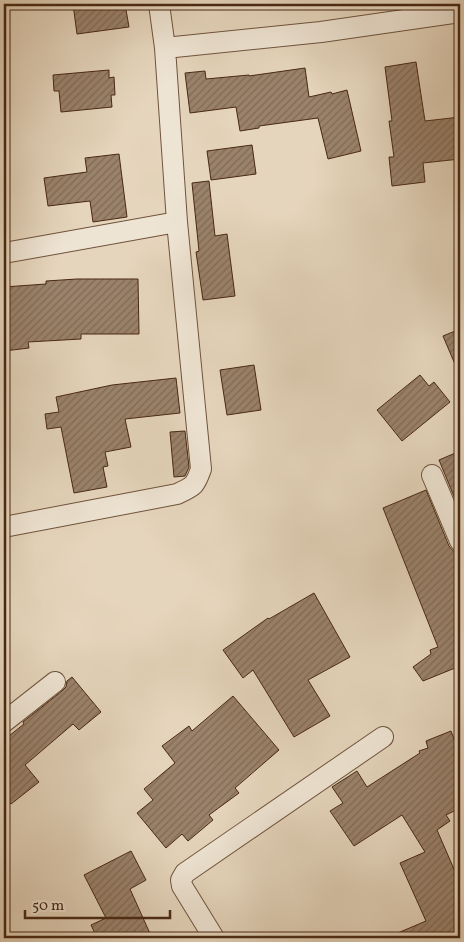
<svg xmlns="http://www.w3.org/2000/svg" width="464" height="942" font-family="Vollkorn,serif">
  <style>
    .building { fill: url(#building-hatch); stroke: #492813 }
    .lines { fill: none; stroke-linecap: round; stroke-linejoin: round }
    .street-casing { stroke: #70533d; stroke-width: 22 }
    .street { stroke: #eee4d3; stroke-width: 20 }
  </style>
  <defs>
    <pattern id="building-hatch" width="6" height="6" patternUnits="userSpaceOnUse" patternTransform="scale(1.25)"><rect width="6" height="6" fill="#9a826b"/><path d="M-1 1l2-2M0 6l6-6M5 7l2-2" fill="none" stroke="#806a57"/></pattern>
  </defs>
  <rect width="100%" height="100%" fill="#e5d5bc"/>
  <filter id="stains"><feTurbulence type="fractalNoise" baseFrequency=".004" numOctaves="4"/><feColorMatrix values="0 0 0 0 .2 0 0 0 0 .09 0 0 0 0 .02 0 0 0 .5 -.17"/></filter>
  <radialGradient id="worn" r=".72"><stop offset=".6" stop-color="#630" stop-opacity="0"/><stop offset="1" stop-color="#630" stop-opacity=".3"/></radialGradient>
  <path class="building" d="M 73,4 L 125,4 L 129,27 L 77,34 Z
    M 416,62 L 425,121 L 460,117 L 460,159 L 423,163 L 425,182 L 392,186 L 389,157 L 394,157 L 389,121 L 392,121 L 385,67 Z
    M 305,68 L 309,97 L 331,92 L 332,94 L 347,90 L 361,151 L 328,159 L 318,118 L 259,126 L 259,128 L 240,131 L 236,107 L 190,113 L 185,73 L 205,71 L 206,79 L 249,75 L 249,76 Z
    M 109,70 L 109,78 L 114,77 L 115,95 L 111,95 L 112,107 L 61,112 L 59,91 L 54,91 L 53,75 Z
    M 252,145 L 256,174 L 211,180 L 207,151 Z
    M 119,154 L 127,217 L 93,222 L 90,201 L 48,206 L 44,178 L 87,172 L 85,158 Z
    M 209,181 L 215,236 L 227,234 L 235,296 L 203,300 L 196,252 L 199,251 L 192,183 Z
    M 77,279 L 138,279 L 139,334 L 81,334 L 81,339 L 28,342 L 29,348 L 4,351 L 4,287 L 46,284 L 46,281 Z
    M 460,329 L 460,376 L 443,336 Z
    M 254,365 L 261,410 L 227,415 L 220,370 Z
    M 420,375 L 429,386 L 434,382 L 450,402 L 402,441 L 377,410 Z
    M 176,378 L 180,413 L 125,419 L 131,447 L 105,452 L 108,466 L 103,467 L 107,487 L 74,493 L 61,427 L 47,429 L 45,414 L 59,412 L 56,397 L 112,385 Z
    M 185,431 L 189,467 L 185,476 L 174,477 L 170,432 Z
    M 460,451 L 460,511 L 439,460 Z
    M 426,490 L 449,546 L 453,551 L 460,553 L 460,666 L 423,681 L 413,667 L 431,654 L 430,650 L 438,647 L 383,508 Z
    M 314,593 L 350,657 L 308,680 L 330,716 L 294,737 L 253,670 L 243,678 L 223,650 L 268,618 L 269,619 Z
    M 72,677 L 101,712 L 79,730 L 73,724 L 25,765 L 39,782 L 11,804 L 4,795 L 4,740 L 24,724 L 23,722 L 62,691 L 66,687 L 67,681 Z
    M 233,696 L 279,750 L 235,788 L 239,793 L 209,815 L 213,820 L 188,841 L 182,834 L 166,848 L 137,813 L 153,800 L 144,789 L 175,763 L 162,746 L 189,726 L 192,731 Z
    M 451,731 L 460,755 L 460,808 L 446,815 L 450,821 L 437,830 L 460,883 L 460,938 L 386,938 L 426,921 L 400,863 L 425,852 L 402,815 L 354,846 L 330,811 L 343,803 L 332,787 L 357,771 L 367,787 L 420,753 L 419,751 L 428,748 L 426,741 Z
    M 131,851 L 146,880 L 130,889 L 152,938 L 97,938 L 91,925 L 106,918 L 84,875 Z"/>
  <g class="lines">
    <g class="street-casing">
      <path id="street" d="M 165,48 L 321,32 L 460,12
        M 4,253 L 177,222
        M 432,475 L 460,541
        M 4,527 L 177,494 C 194,486 195,486 201,469 L 177,222 L 165,48 L 159,4
        M 4,722 L 55,682
        M 214,938 L 182,886 L 181,880 L 185,873 L 383,737"/>
    </g>
    <use href="#street" class="street"/>
  </g>
  <rect width="464" height="942" fill="none" stroke="#e5d5bc" stroke-width="20"/>
  <rect x="5" y="5" width="454" height="932" fill="none" stroke="#492813" stroke-width="2.5"/>
  <rect x="10" y="10" width="444" height="922" fill="none" stroke="#492813"/>
  <path d="M25 910v8h145v-8" fill="none" stroke="#492813" stroke-width="2.5"/>
  <text x="32" y="910" font-size="15" fill="#492813" stroke="#eee4d3" stroke-width="4" paint-order="stroke">50 m</text>
  <rect width="100%" height="100%" filter="url(#stains)"/>
  <rect width="100%" height="100%" fill="url(#worn)"/>
</svg>
